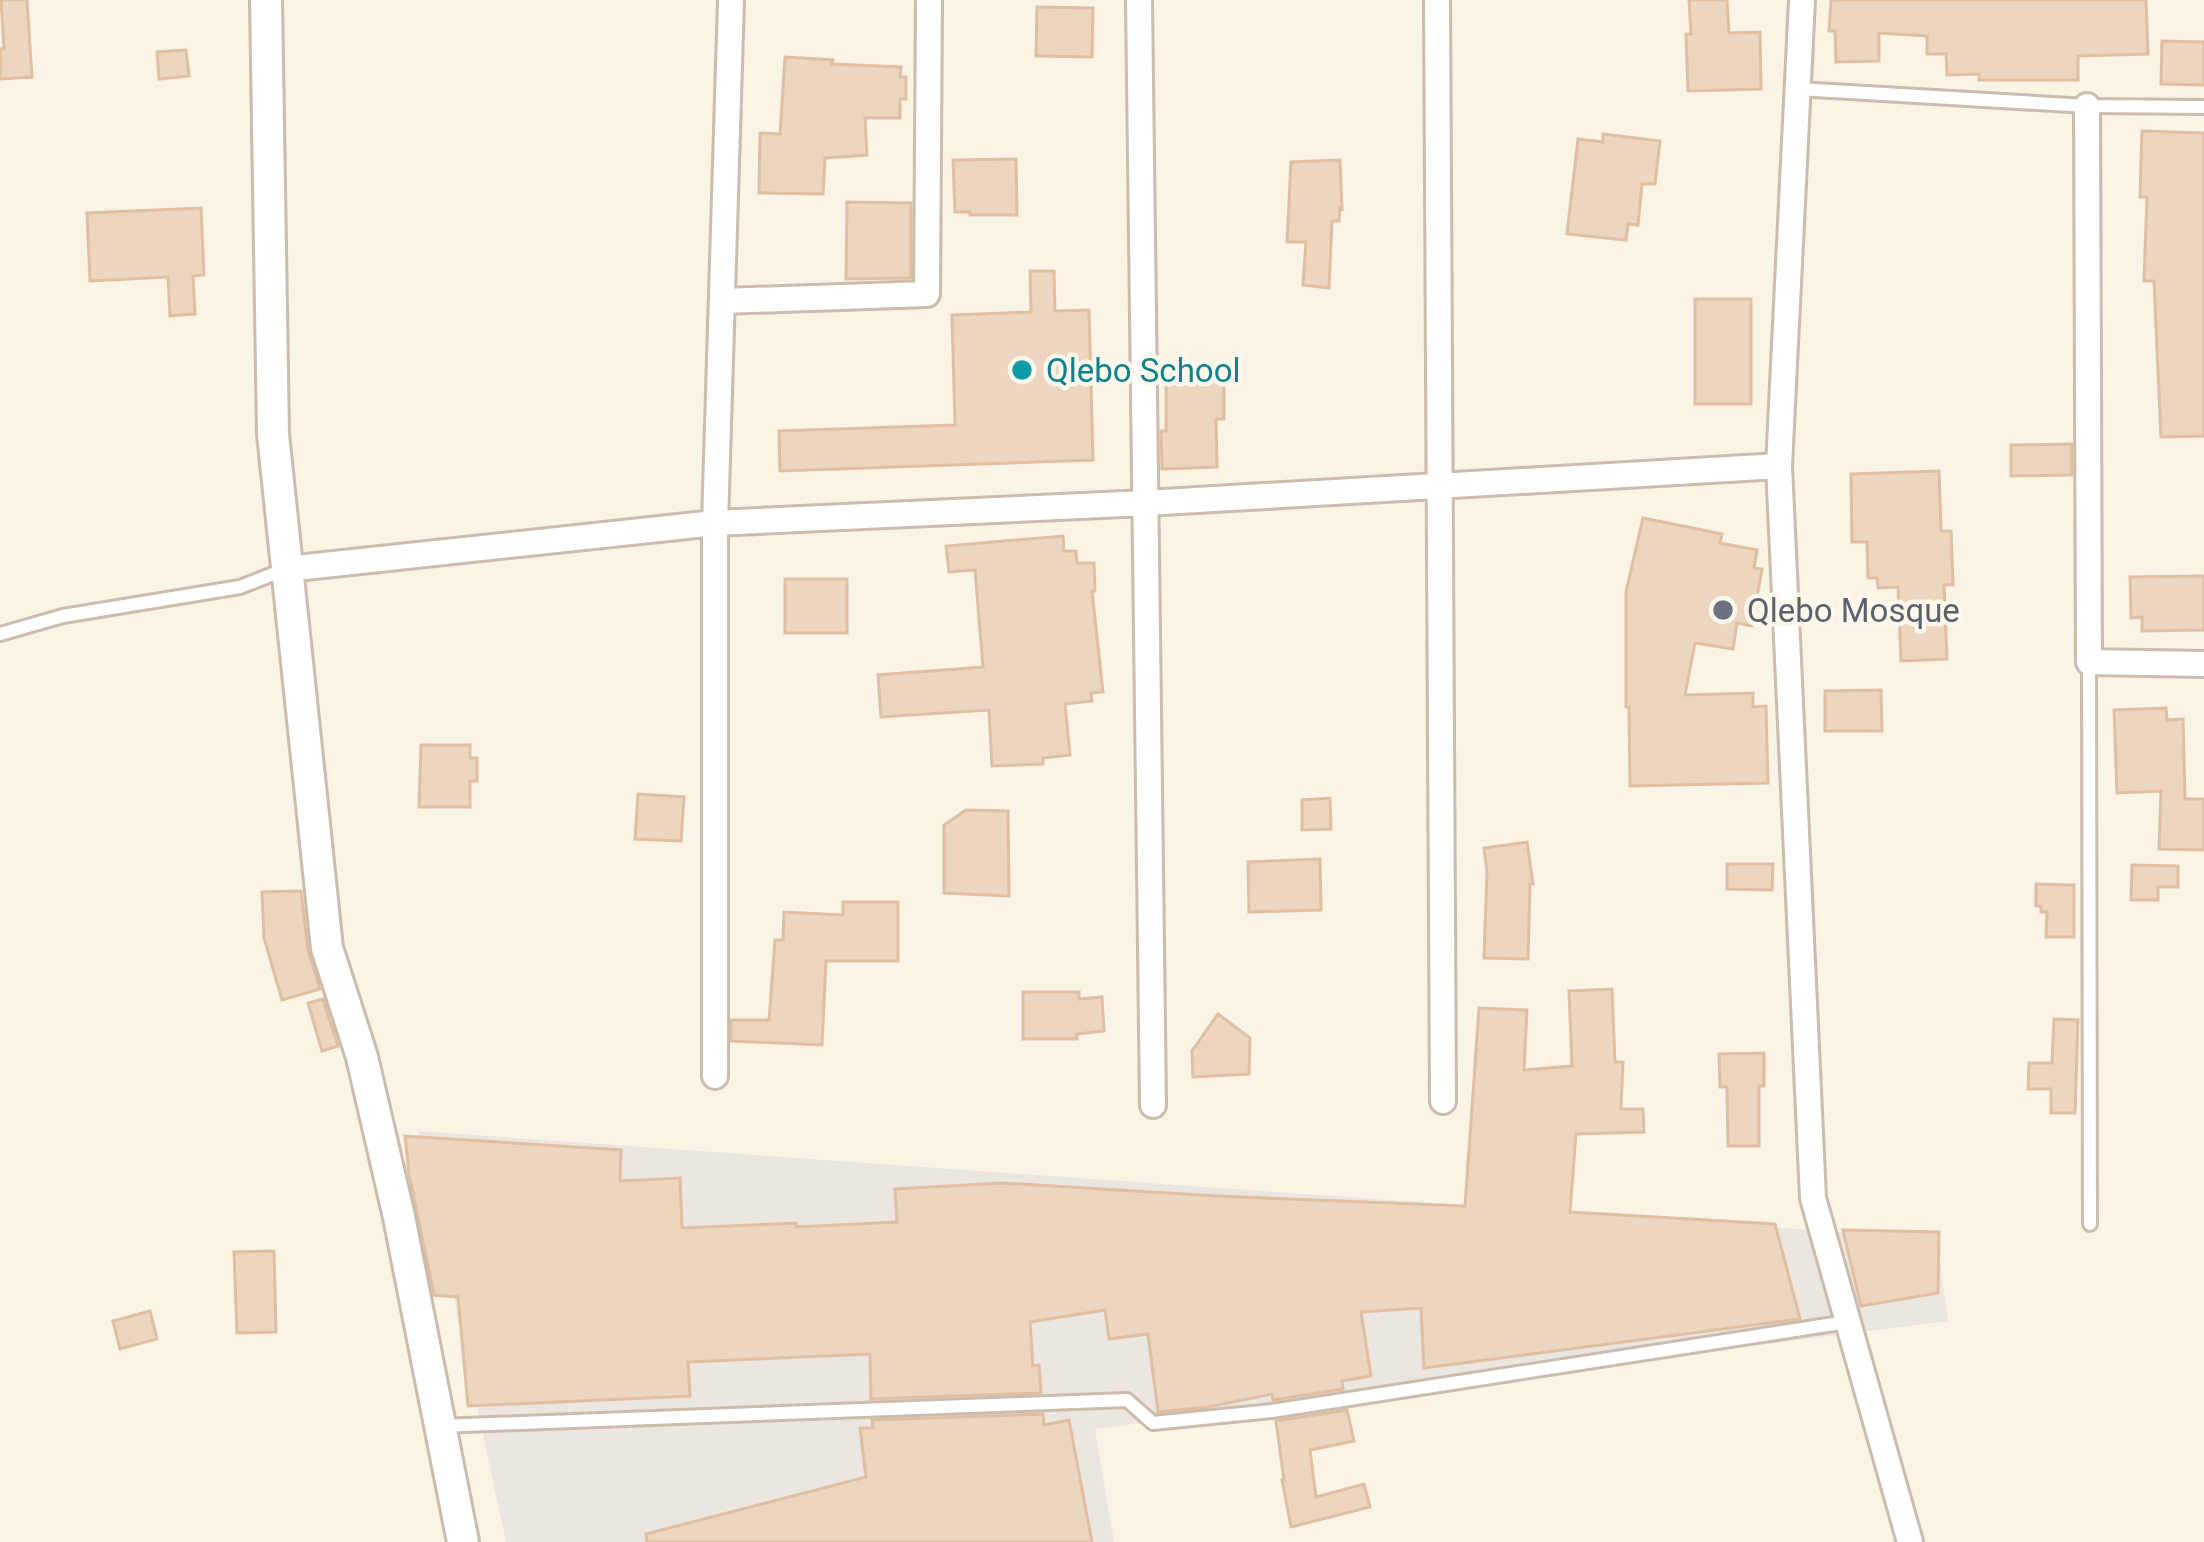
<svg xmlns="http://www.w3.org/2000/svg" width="2204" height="1542" font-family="Roboto,sans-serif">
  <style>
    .industrial { fill: #ebe6df }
    .building { fill: #edd6bf; stroke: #dfbea1; stroke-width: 3 }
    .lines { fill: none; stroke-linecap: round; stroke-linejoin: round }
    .service-casing { stroke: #cbbcad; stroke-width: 18 }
    .minor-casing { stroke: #cbbcad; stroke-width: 30 }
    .tertiary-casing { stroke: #cbbcad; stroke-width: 36 }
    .service { stroke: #fff; stroke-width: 12 }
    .minor { stroke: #fff; stroke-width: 24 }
    .tertiary { stroke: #fff; stroke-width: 30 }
    .culture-dot { fill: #0f9aa8; stroke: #fdf8eb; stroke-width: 4.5 }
    .worship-dot { fill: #6b7280; stroke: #fdf8eb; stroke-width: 4.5 }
    .labels { text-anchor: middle; stroke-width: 9; stroke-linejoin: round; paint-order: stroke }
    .culture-label { font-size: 33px; fill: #0d838f; stroke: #fdf8eb; text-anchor: start }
    .worship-label { font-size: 33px; fill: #5b616d; stroke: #fdf8eb; text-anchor: start }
  </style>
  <rect width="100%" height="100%" fill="#faf4e6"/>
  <path class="industrial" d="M 418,1131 L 1937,1239 L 1948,1321 L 1095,1429 L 1114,1542 L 506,1542 Z"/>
  <path class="building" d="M 1,0 L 27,0 L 32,77 L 0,79 L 0,49 L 4,49 Z
    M 1689,0 L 1727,0 L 1729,33 L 1760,32 L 1761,89 L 1688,91 L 1686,34 L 1691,34 Z
    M 1831,0 L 2146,0 L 2148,54 L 2078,56 L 2078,80 L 1979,80 L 1979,74 L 1947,75 L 1946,54 L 1927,54 L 1927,36 L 1879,33 L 1879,61 L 1836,62 L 1835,31 L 1829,31 Z
    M 1037,7 L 1093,8 L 1092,57 L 1036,56 Z
    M 2162,41 L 2204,42 L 2204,85 L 2161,84 Z
    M 186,50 L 189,76 L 159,79 L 157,52 Z
    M 785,57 L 833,60 L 832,64 L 901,67 L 900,77 L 906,77 L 906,99 L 900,99 L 900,118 L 865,118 L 867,155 L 825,158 L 823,194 L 759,193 L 760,133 L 780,134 Z
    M 2142,131 L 2204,133 L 2204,436 L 2161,437 L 2154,281 L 2144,281 L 2147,197 L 2140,197 Z
    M 1603,134 L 1660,141 L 1655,184 L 1642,184 L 1638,225 L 1628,224 L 1626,240 L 1567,234 L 1578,139 L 1603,142 Z
    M 1016,159 L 1017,215 L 970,215 L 970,212 L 955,212 L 953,160 Z
    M 1340,160 L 1342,209 L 1340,208 L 1339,221 L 1332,221 L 1329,288 L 1303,285 L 1306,242 L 1287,242 L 1291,162 Z
    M 847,202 L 911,203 L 911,278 L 846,279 Z
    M 201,208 L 204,275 L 193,276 L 195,314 L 170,316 L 168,277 L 90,281 L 87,213 Z
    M 1030,271 L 1054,271 L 1055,311 L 1089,310 L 1093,460 L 780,471 L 779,431 L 955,425 L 952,315 L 1031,312 Z
    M 1695,299 L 1751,299 L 1751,404 L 1695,404 Z
    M 1224,378 L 1224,419 L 1216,419 L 1217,467 L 1162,469 L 1161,431 L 1166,431 L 1166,379 Z
    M 2072,444 L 2072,475 L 2011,476 L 2011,445 Z
    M 1939,471 L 1941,531 L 1951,531 L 1953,585 L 1944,585 L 1947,659 L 1901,661 L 1898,587 L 1878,588 L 1877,578 L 1868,578 L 1867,542 L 1852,542 L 1851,474 Z
    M 1643,518 L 1722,534 L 1720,543 L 1757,550 L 1754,568 L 1762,569 L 1752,626 L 1737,623 L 1733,649 L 1695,643 L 1685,695 L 1753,693 L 1753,707 L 1766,706 L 1768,783 L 1630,786 L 1629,707 L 1626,707 L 1626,592 Z
    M 1063,536 L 1064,551 L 1076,551 L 1077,563 L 1094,563 L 1095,591 L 1092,591 L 1103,692 L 1091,693 L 1092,701 L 1065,704 L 1070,755 L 1043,758 L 1043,764 L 992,766 L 989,710 L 881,717 L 878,675 L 983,667 L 975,570 L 949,572 L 946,546 Z
    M 2204,576 L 2204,630 L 2142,631 L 2142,617 L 2131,618 L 2130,577 Z
    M 785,579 L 847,579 L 847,633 L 785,633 Z
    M 1881,690 L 1882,731 L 1825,731 L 1825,691 Z
    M 2166,708 L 2167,720 L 2183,719 L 2185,799 L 2204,799 L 2204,850 L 2159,849 L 2161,791 L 2117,793 L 2114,710 Z
    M 421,745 L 470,745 L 470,758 L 477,758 L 477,781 L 470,781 L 470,807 L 419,807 Z
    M 638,794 L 684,797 L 681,841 L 635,839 Z
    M 1330,798 L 1331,829 L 1302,830 L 1302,800 Z
    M 966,810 L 1008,811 L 1009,896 L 944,893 L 944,825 Z
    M 1527,842 L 1533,884 L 1530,884 L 1528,959 L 1484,958 L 1487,871 L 1484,848 Z
    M 1320,859 L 1321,910 L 1249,912 L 1248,862 Z
    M 1727,864 L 1773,864 L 1772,890 L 1727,889 Z
    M 2132,865 L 2178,866 L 2178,887 L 2158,887 L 2158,900 L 2131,900 Z
    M 2036,884 L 2074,885 L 2074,937 L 2046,937 L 2047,912 L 2041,912 L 2041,906 L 2036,906 Z
    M 301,891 L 308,950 L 320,989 L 282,1000 L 264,938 L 262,892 Z
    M 843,902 L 898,902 L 898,961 L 826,961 L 822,1045 L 731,1041 L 731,1020 L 769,1020 L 775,940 L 783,940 L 784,912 L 843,915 Z
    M 1612,989 L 1615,1062 L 1623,1062 L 1621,1109 L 1643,1109 L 1644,1132 L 1576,1134 L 1570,1212 L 1775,1224 L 1800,1319 L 1424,1368 L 1421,1308 L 1361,1312 L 1371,1376 L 1342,1381 L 1343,1389 L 1273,1400 L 1272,1394 L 1208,1407 L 1158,1412 L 1148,1334 L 1109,1339 L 1105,1310 L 1030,1322 L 1033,1366 L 1039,1365 L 1041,1393 L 871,1399 L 870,1354 L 688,1362 L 690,1396 L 468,1406 L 458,1297 L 434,1295 L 409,1174 L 405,1136 L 621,1150 L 620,1181 L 680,1178 L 682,1228 L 796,1223 L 796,1227 L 897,1222 L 895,1189 L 1002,1183 L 1217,1196 L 1465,1206 L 1479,1008 L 1527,1010 L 1524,1070 L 1572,1066 L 1569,991 Z
    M 1023,992 L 1079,992 L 1079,999 L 1102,997 L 1104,1031 L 1077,1034 L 1077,1039 L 1023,1039 Z
    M 323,999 L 338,1046 L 322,1051 L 308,1003 Z
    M 1218,1014 L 1250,1038 L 1249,1074 L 1193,1077 L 1192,1051 Z
    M 2054,1019 L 2078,1020 L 2075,1113 L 2051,1113 L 2051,1089 L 2028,1089 L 2029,1063 L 2052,1063 Z
    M 1764,1053 L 1764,1086 L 1759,1086 L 1759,1146 L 1728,1146 L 1727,1087 L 1720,1087 L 1719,1054 Z
    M 1843,1230 L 1939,1232 L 1938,1293 L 1861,1306 Z
    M 274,1251 L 276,1332 L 237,1333 L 234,1252 Z
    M 150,1311 L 157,1339 L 120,1349 L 113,1321 Z
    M 1347,1410 L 1354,1441 L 1310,1450 L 1316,1497 L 1364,1484 L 1370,1507 L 1291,1527 L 1282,1480 L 1284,1480 L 1276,1421 Z
    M 1043,1414 L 1044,1425 L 1069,1420 L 1092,1542 L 647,1542 L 646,1534 L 866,1477 L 860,1428 L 873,1428 L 872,1420 Z"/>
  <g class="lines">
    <g class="service-casing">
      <path id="service" d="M 1798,89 L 2087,106 L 2204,107
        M 0,634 L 63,616 L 240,587 L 286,569
        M 2089,662 L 2090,1224
        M 440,1426 L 1127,1400 L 1153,1423 L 1272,1411 L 1847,1322"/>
    </g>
    <g class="minor-casing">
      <path id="minor" d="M 1139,0 L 1153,1105
        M 1437,0 L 1443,1101
        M 1802,0 L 1779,466 L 1813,1198 L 1910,1542
        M 2087,106 L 2089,662 L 2204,664
        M 722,301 L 927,294 L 929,0
        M 287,569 L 715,523 L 1146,503 L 1779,466
        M 715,1076 L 715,523 L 731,0"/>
    </g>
    <g class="tertiary-casing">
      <path id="tertiary" d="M 266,0 L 273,434 L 327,948 L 362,1057 L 399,1217 L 463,1542"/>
    </g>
    <use href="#service" class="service"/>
    <use href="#minor" class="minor"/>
    <use href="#tertiary" class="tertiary"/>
  </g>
  <circle class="culture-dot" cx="1022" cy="370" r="12"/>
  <circle class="worship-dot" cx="1723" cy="610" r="12"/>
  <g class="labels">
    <g class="culture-label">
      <text x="1046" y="382">Qlebo School</text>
    </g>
    <g class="worship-label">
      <text x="1747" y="622">Qlebo Mosque</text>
    </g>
  </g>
</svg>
